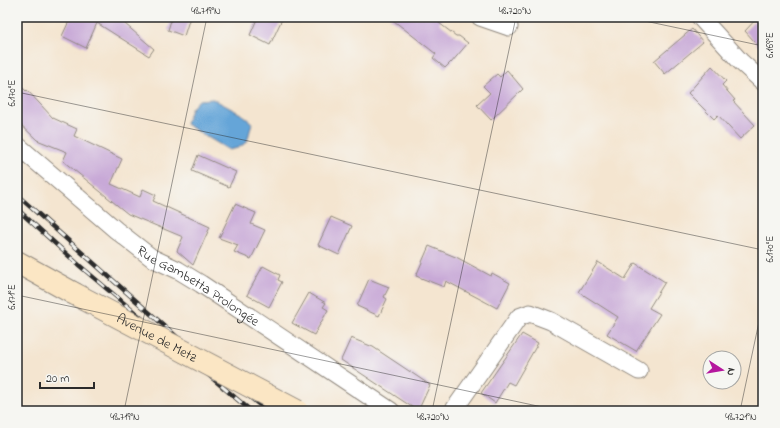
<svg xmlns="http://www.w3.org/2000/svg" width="780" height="428" font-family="'Indie Flower',sans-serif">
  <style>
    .water { fill: #65a5d8; stroke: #486882 }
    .building { fill: #c8a9d7 }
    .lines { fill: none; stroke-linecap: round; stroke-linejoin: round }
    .minor-casing { stroke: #90887e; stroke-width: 19 }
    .secondary-casing { stroke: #90887e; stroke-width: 24 }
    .minor { stroke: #fff; stroke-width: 17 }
    .secondary { stroke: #fbe6c4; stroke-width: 22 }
    .rail-casing { stroke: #2b2b2b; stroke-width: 4.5 }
    .rail { stroke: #f6f6f2; stroke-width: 3; stroke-dasharray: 9; stroke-linecap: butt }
    .secondary-bridge-casing { stroke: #90887e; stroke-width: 24; stroke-linecap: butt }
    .secondary-bridge { stroke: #fbe6c4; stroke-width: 22 }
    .ticks { fill: none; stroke: #2b2b2b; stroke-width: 1; stroke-opacity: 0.45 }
    .labels { text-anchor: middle; stroke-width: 4; stroke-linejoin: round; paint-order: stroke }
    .street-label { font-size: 14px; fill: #2b2b2b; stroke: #f6f6f2 }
    .neatline { fill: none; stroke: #2b2b2b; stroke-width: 1.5 }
    .ticks-label { font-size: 10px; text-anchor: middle; fill: #2b2b2b }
  </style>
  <rect width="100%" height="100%" fill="#f6f6f2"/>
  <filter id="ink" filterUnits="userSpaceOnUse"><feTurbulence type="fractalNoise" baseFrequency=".025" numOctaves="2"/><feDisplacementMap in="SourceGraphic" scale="8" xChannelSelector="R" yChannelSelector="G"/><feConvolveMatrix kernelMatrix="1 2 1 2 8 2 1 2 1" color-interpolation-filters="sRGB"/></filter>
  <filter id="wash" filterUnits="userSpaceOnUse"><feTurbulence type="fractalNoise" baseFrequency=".012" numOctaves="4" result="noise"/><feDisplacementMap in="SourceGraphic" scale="16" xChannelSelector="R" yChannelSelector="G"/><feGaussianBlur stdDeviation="0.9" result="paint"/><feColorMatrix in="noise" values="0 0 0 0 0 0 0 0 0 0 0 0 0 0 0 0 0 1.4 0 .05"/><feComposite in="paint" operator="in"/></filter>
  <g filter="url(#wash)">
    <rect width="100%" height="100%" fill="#f4e5d0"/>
    <path class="water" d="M 213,99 L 241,114 L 252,123 L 247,142 L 238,148 L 229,150 L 186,124 L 191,109 L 199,100 Z"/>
    <g id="blocks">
      <path class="building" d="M 71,17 L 117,17 L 154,49 L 149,56 L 97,23 L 86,48 L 62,36 Z
        M 172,17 L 190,17 L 184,36 L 168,30 Z
        M 258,17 L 283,17 L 270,45 L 250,35 Z
        M 389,17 L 443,17 L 439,23 L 456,36 L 459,36 L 468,43 L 451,63 L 451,62 L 445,68 L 433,58 L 436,54 Z
        M 758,17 L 763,17 L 763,51 L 745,31 Z
        M 692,29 L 703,42 L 665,74 L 654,61 Z
        M 712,66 L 726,81 L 722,85 L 735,100 L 733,101 L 755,125 L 740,139 L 718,115 L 714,119 L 688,93 Z
        M 507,70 L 523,89 L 491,120 L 477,105 L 490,93 L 483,86 L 497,74 L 500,77 Z
        M 17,82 L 26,91 L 27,90 L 53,118 L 77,129 L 74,136 L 122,159 L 111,184 L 140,197 L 143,189 L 156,195 L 153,201 L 210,227 L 193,265 L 177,251 L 183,237 L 128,214 L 63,161 L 67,152 L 37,140 L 17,121 Z
        M 198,155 L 236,172 L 229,187 L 192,171 Z
        M 235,204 L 256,213 L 251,224 L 265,230 L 251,259 L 234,252 L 238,245 L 219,238 Z
        M 331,217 L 352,226 L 339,255 L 318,245 Z
        M 429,246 L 458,258 L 491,276 L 492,273 L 510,283 L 497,308 L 446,281 L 444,287 L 416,276 Z
        M 598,262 L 625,279 L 635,263 L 665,282 L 649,308 L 660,314 L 636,351 L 607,334 L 618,317 L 579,292 Z
        M 263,266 L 280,275 L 278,280 L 282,282 L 269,307 L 247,295 Z
        M 369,279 L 389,287 L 384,297 L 387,299 L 379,316 L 357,306 Z
        M 309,293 L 326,303 L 323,307 L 328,310 L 314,335 L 292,323 Z
        M 522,334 L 538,343 L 514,385 L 508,382 L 495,403 L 481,393 Z
        M 351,338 L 373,347 L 430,385 L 418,411 L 341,360 Z"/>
    </g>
  </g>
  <g filter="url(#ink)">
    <use href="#blocks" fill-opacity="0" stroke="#90887e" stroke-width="1"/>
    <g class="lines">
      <g class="minor-casing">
        <g id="minor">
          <path d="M 480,17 L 509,27"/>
          <path d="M 700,17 L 740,61 L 763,82"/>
          <path id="s1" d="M 17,145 L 116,230 L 152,258 L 178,270 L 201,284 L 391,411"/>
          <path d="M 453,411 L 519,317 L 530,313 L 551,321 L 639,371"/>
        </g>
      </g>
      <g class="secondary-casing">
        <path id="secondary" d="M 17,262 L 73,293"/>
      </g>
      <use href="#minor" class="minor"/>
      <use href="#secondary" class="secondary"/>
      <g class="rail-casing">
        <path id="rail" d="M 17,195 L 187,346 L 267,411
          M 17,209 L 80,266 L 251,411"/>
      </g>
      <use href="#rail" class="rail"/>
      <g class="secondary-bridge-casing">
        <g id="secondary-bridge">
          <path id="s2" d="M 73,293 L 297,411"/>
        </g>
      </g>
      <use href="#secondary-bridge" class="secondary-bridge"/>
    </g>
  </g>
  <path class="ticks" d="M 626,17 L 763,46M 17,92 L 763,250M 17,295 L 561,411M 124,411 L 207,17M 432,411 L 516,17M 740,411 L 763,303"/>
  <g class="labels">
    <g class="street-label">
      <text dy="5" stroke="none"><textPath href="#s1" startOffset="230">Rue Gambetta Prolongée</textPath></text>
      <text dy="5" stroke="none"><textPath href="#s2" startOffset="95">Avenue de Metz</textPath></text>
    </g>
  </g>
  <rect width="780" height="428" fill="none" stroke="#f6f6f2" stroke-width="44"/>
  <g transform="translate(722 370) rotate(102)"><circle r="19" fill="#f6f6f2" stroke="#a5a5a2"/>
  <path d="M0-3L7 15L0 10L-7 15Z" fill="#b5179e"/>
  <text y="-6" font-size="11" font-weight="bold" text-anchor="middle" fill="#2b2b2b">N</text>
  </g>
  <path d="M40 382v6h54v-6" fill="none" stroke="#2b2b2b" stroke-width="2"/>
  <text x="46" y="382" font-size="12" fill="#2b2b2b" stroke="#f6f6f2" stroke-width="3" paint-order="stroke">20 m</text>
  <rect x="22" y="22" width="736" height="384" class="neatline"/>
  <g class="ticks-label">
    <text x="206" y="14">48.719°N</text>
    <text x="515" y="14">48.720°N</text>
    <text transform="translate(769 45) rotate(-90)" y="4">6.169°E</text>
    <text transform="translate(11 93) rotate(-90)" y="4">6.170°E</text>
    <text transform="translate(769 249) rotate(-90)" y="4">6.170°E</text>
    <text transform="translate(11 297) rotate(-90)" y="4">6.171°E</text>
    <text x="125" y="420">48.719°N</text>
    <text x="433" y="420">48.720°N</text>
    <text x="741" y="420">48.721°N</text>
  </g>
</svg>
